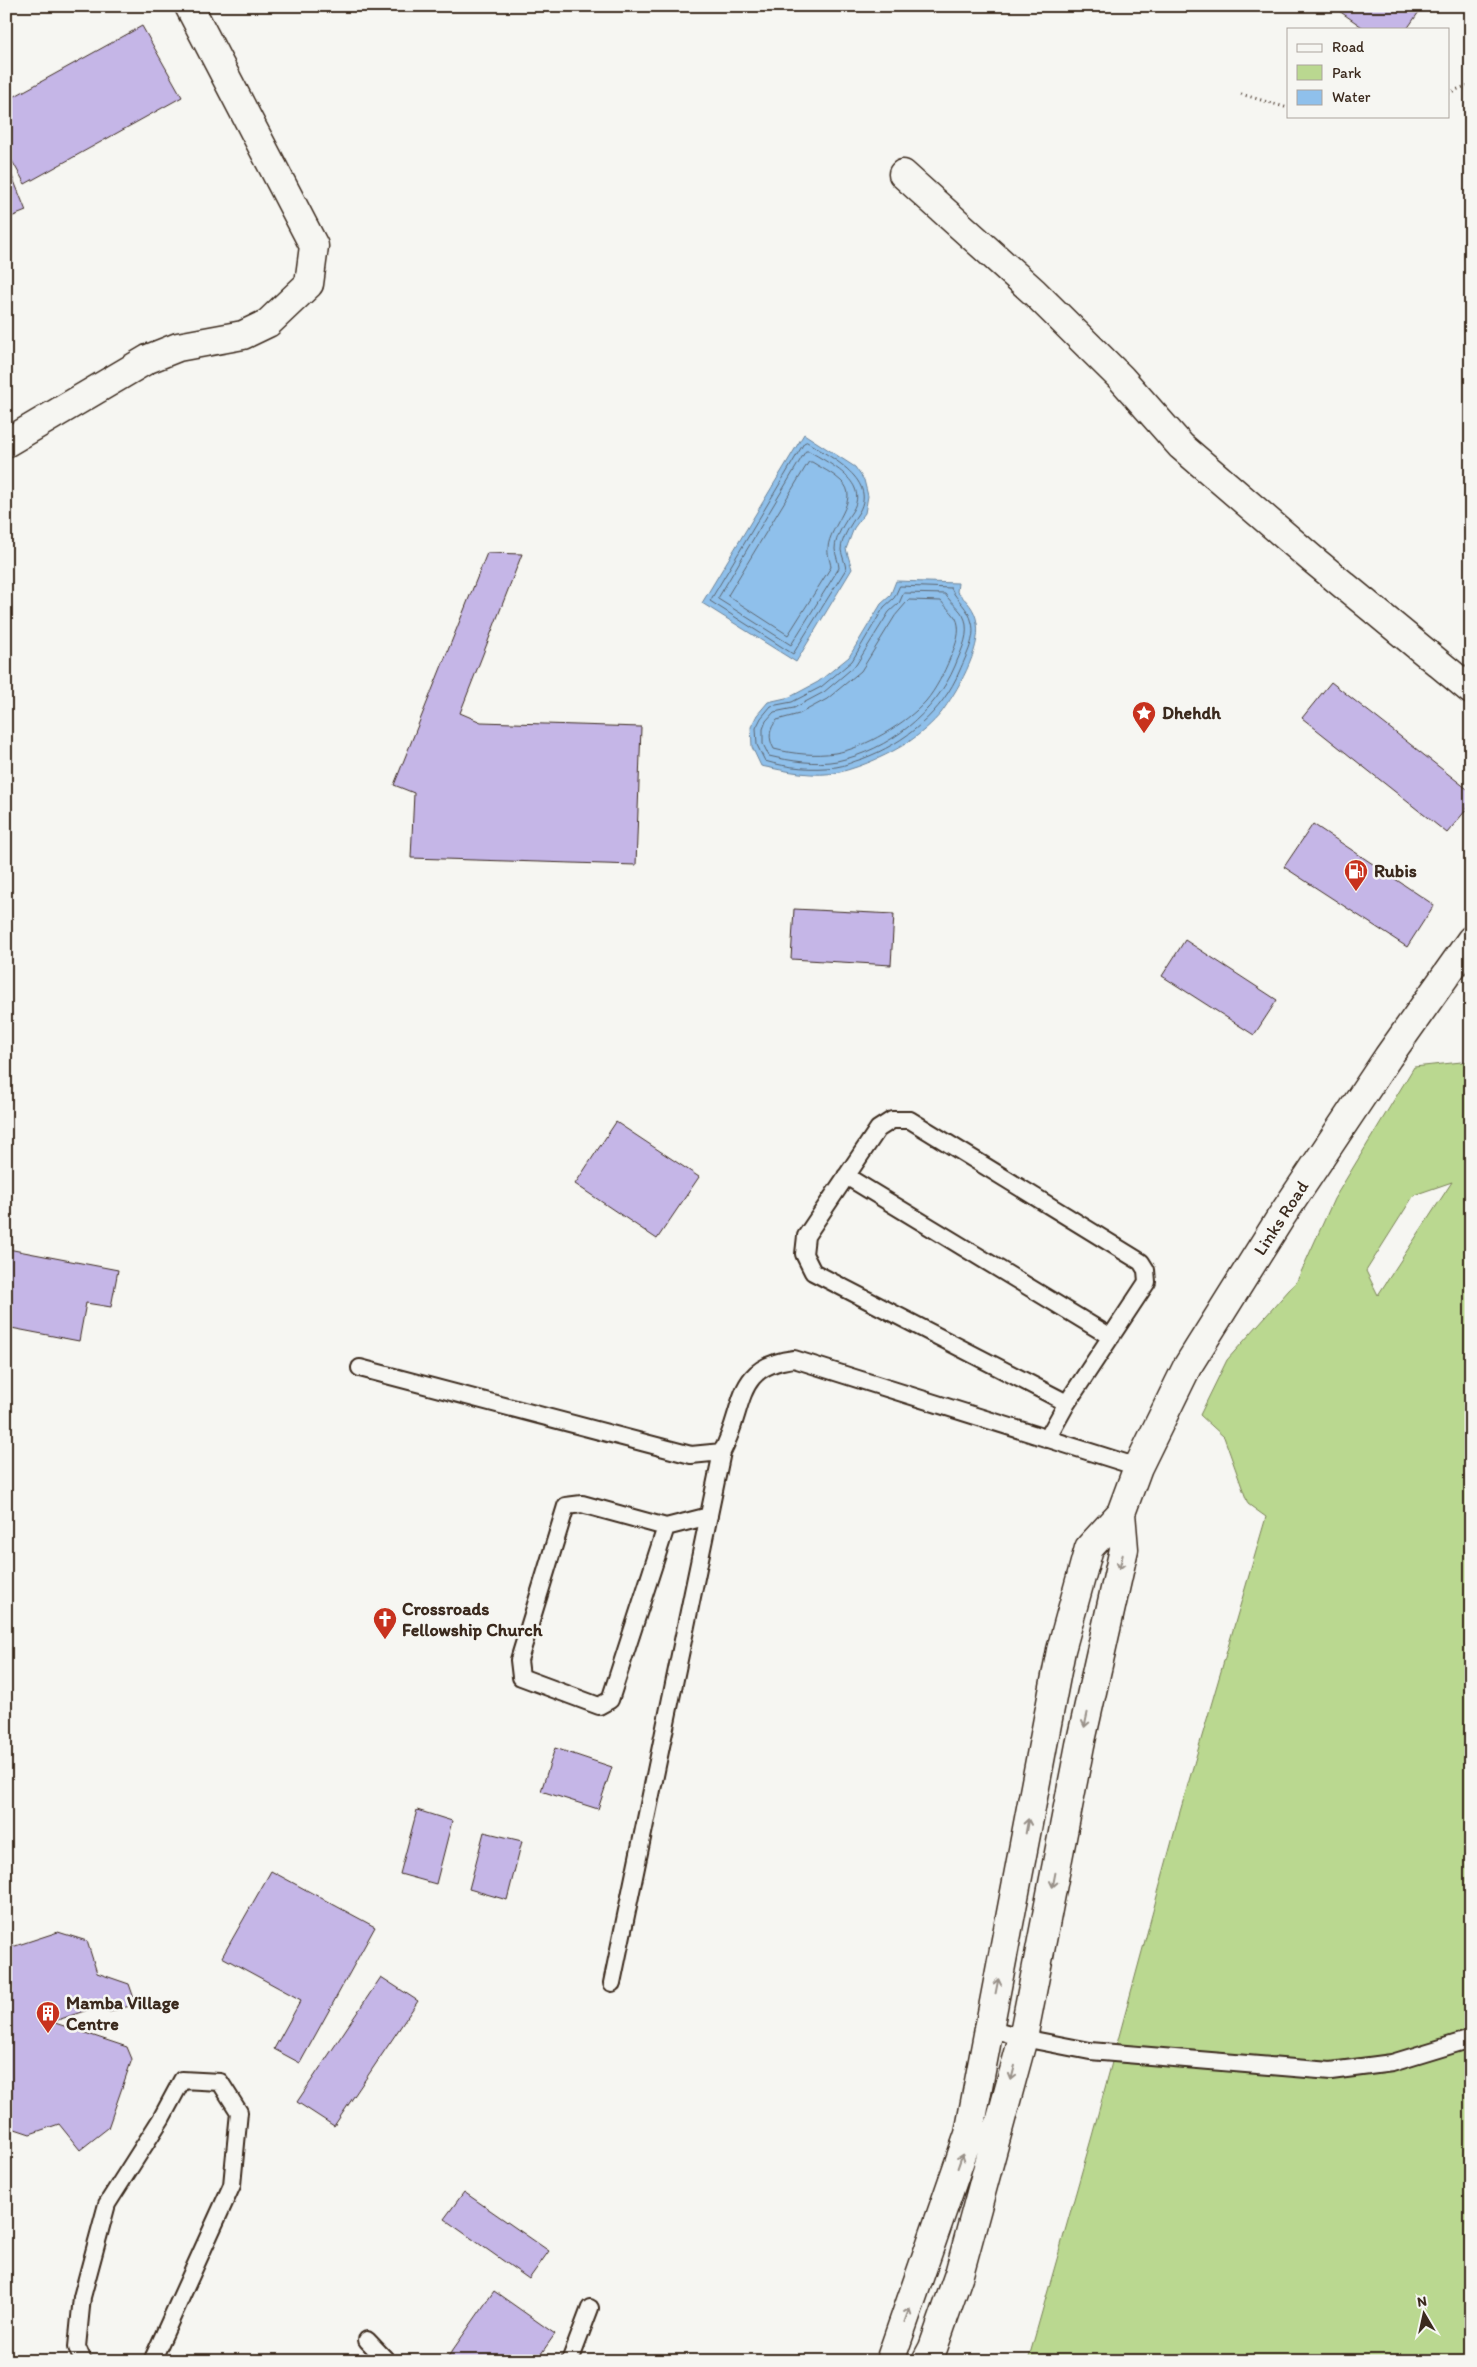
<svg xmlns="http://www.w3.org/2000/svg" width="1477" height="2367" font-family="Itim,sans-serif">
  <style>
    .green { fill: #bad890; stroke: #7a8157; fill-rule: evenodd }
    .water { fill: #8fc0eb; stroke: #6d8499 }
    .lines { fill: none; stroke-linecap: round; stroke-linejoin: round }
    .shore { stroke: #5d6670; stroke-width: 1 }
    .building { fill: #c5b6e7; stroke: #3b2a1e }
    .service-casing { stroke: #3b2a1e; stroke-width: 20 }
    .minor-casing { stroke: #3b2a1e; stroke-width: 31 }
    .secondary-casing { stroke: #3b2a1e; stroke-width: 31 }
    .path { stroke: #3b2a1e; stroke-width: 3; stroke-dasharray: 1 4; stroke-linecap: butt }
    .service { stroke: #f6f6f2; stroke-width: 16 }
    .minor { stroke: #f6f6f2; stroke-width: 28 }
    .secondary { stroke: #f6f6f2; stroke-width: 28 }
    .oneway { stroke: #989088 }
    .labels { text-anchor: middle; stroke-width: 5; stroke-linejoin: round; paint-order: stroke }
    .poi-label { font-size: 18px; font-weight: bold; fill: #3b2a1e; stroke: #f6f6f2; text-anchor: start }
    .street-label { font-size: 18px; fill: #3b2a1e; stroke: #f6f6f2 }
  </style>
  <rect width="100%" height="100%" fill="#f6f6f2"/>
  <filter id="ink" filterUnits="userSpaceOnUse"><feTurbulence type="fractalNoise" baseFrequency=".02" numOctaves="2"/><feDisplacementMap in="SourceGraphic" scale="10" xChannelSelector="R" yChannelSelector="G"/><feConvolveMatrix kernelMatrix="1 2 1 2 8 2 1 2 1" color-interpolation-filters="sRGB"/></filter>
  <g filter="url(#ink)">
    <path class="green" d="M 1471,1061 L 1471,2361 L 1028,2361 L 1092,2136 L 1179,1815 L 1266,1517 L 1248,1504 L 1224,1437 L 1200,1415 L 1227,1360 L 1297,1281 L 1334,1199 L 1414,1067 ZM 1452,1182 L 1378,1295 L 1366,1271 L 1414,1195 Z"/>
    <path class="water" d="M 804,434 L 855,467 L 864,480 L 868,496 L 865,513 L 854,528 L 846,549 L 852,569 L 796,662 L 702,603 Z
      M 896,581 L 958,583 L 957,592 C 967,601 975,609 977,623 C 982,649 956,693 941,713 C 933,723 920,734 910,741 C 890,754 864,766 840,772 C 815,778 786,771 761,766 L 752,747 L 751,727 L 757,715 L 768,702 L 790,697 L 818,682 L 849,657 L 881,604 L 890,596 Z"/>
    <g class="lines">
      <path class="shore" d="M 807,442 C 830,457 881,481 857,515 C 851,524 841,539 841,550 C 842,556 845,562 846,569 L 793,654 L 710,601 L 804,443 Z
        M 806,451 L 809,451 C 830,464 872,483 851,513 C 845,522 835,537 835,549 C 835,555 839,562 839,568 L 791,645 L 718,599 Z
        M 809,462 L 812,462 C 821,468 833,473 841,481 C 862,499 829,526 828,548 C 827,554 830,560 831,567 L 788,635 L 728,596 Z
        M 900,586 L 951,588 C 956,600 969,608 972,623 C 976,638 966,656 960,670 C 942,713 905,743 862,759 C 854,761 845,766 836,767 C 812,770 788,768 765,761 L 757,745 L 756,728 L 761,718 L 771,706 L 792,702 L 821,687 L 852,661 L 884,607 L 894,598 Z
        M 904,593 L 945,594 C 952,605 965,611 966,625 C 968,639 960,653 955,666 C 935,713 889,750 837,761 C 816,765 790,761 769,756 L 763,744 L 763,729 L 766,721 L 774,712 L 794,708 L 824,692 L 856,665 L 889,612 L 899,603 Z
        M 909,600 L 941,601 C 947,609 957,615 958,625 C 960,636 954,649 950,658 C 944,673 936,689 926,701 C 907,723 863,749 835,753 C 815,756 793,754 774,749 C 768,738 769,729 777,720 L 799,714 L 827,699 L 861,671 L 895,616 Z"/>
    </g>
    <path class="building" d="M 1332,6 L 1423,6 L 1407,29 L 1365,29 Z
      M 142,26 L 182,97 L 25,184 L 6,150 L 6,101 Z
      M 6,161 L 26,211 L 6,219 Z
      M 487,553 L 522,554 L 460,713 L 481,722 L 641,727 L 636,865 L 411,858 L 414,793 L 394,785 Z
      M 1331,682 L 1471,792 L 1471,804 L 1447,833 L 1302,718 Z
      M 1313,824 L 1434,905 L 1407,947 L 1284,867 Z
      M 794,909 L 894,914 L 891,965 L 791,959 Z
      M 1185,940 L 1277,1000 L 1254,1035 L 1162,976 Z
      M 616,1122 L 699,1177 L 657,1239 L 575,1184 Z
      M 8,1249 L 118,1270 L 111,1307 L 86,1303 L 79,1341 L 6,1327 Z
      M 555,1748 L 612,1767 L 598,1809 L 541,1791 Z
      M 417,1810 L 452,1821 L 436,1884 L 400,1874 Z
      M 484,1832 L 522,1841 L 507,1900 L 469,1889 Z
      M 271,1871 L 375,1927 L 300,2063 L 274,2049 L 301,2000 L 222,1957 Z
      M 58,1932 L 87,1941 L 97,1973 L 129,1984 L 136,2004 L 110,2012 L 96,2007 L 52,2022 L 127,2047 L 132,2059 L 108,2128 L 80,2150 L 59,2124 L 30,2134 L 6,2126 L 6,1949 Z
      M 381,1977 L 418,2001 L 334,2126 L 297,2102 Z
      M 464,2192 L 549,2251 L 529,2279 L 444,2219 Z
      M 494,2291 L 555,2334 L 536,2361 L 445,2361 Z"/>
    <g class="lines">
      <g class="service-casing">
        <path id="service" d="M 846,1176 L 1111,1337
          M 360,1368 L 691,1455 L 722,1452 C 746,1407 733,1366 794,1359 L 1138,1467
          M 1047,1439 L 1067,1403 L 1147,1282 L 1146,1270 L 1141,1262 L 910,1120 L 892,1120 L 878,1129 L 806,1236 L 804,1254 L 813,1272 L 1067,1403
          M 666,1527 L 610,1700 L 599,1706 L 521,1677 L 519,1660 L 566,1506 L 582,1504 L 666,1527 L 709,1516
          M 612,1983 L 722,1452
          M 989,2028 L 1023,2038 L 1090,2051 L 1331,2071 L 1392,2063 L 1471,2039
          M 367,2340 L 387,2361
          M 83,2361 L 77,2347 L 82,2297 L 107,2204 L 161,2119 L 182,2080 L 220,2082 L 239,2112 L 232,2185 L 152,2361
          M 570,2361 L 590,2308"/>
      </g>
      <g class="minor-casing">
        <path id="minor" d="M 903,174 L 1034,292 L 1121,378 L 1181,446 L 1311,558 L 1471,690
          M 6,443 L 148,359 L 178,347 L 243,335 L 268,323 L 309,284 L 314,246 L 189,6"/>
      </g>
      <g class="secondary-casing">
        <path id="secondary" d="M 890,2361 L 969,2134 L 1061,1650 L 1089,1548 L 1121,1513 L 1138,1467 L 1187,1367 L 1281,1217 L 1388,1057 L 1471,940
          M 926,2361 L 933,2348 L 959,2274 L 1023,2038 L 1080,1745 L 1124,1549 L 1121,1513"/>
      </g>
      <path class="path" d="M 1448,93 L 1471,84
        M 1241,94 L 1288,108"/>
      <use href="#service" class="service"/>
      <use href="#minor" class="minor"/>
      <use href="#secondary" class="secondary"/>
    </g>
    <defs><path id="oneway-shaft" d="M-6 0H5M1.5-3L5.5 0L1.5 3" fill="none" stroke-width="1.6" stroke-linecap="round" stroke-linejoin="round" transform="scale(1.25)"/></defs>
    <g class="oneway">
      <use href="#oneway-shaft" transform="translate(1121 1562) rotate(103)"/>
      <use href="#oneway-shaft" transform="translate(1086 1720) rotate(102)"/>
      <use href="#oneway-shaft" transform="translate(1027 1826) rotate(-80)"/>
      <use href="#oneway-shaft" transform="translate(1054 1880) rotate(101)"/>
      <use href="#oneway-shaft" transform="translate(997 1986) rotate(-79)"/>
      <use href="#oneway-shaft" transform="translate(1013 2073) rotate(105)"/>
      <use href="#oneway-shaft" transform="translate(960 2161) rotate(-71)"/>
      <use href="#oneway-shaft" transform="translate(907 2315) rotate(-70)"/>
    </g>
  </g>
  <defs>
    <g id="sight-pin" transform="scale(1.25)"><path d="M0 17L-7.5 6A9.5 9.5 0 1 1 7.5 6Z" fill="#c8321e" stroke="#f6f6f2"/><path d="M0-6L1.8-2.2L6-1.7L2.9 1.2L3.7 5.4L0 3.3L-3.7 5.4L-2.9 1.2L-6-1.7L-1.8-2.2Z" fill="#fff"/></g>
    <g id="fuel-pin" transform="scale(1.25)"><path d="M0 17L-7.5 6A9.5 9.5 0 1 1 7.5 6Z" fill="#c8321e" stroke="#f6f6f2"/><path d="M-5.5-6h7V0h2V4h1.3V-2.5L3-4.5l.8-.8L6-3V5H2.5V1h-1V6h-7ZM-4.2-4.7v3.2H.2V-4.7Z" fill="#fff"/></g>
    <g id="church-pin" transform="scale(1.25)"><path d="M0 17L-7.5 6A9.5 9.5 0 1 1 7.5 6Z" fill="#c8321e" stroke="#f6f6f2"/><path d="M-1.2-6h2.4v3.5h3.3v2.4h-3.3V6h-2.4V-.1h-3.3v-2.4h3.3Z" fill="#fff"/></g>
    <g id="building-pin" transform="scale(1.25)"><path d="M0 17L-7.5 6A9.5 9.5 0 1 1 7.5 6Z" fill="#c8321e" stroke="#f6f6f2"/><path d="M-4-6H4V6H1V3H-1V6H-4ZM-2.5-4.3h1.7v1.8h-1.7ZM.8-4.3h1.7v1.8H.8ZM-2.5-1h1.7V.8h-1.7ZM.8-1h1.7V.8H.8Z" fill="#fff"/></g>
  </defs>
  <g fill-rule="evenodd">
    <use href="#sight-pin" x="1144" y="713"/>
    <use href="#fuel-pin" x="1356" y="871"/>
    <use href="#church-pin" x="385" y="1619"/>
    <use href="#building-pin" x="48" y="2013"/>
  </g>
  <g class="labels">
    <g class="poi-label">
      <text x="1162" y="719">Dhehdh</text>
      <text x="1374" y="877">Rubis</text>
      <text x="402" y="1615">Crossroads<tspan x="402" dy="21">Fellowship Church</tspan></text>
      <text x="66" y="2009">Mamba Village<tspan x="66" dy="21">Centre</tspan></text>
    </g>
    <g class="street-label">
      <text transform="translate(1281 1218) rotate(-57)" y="6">Links Road</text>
    </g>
  </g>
  <rect width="1477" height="2367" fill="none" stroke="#f6f6f2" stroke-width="25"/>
  <rect x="12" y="12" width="1452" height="2342" fill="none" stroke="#3b2a1e" stroke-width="2" filter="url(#ink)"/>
  <rect x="1287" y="28" width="162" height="90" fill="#f6f6f2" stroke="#aba49d"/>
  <rect x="1297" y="44" width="25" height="8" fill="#f6f6f2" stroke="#aba49d"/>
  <text x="1332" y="52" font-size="15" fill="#3b2a1e">Road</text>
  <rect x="1297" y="65" width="25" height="15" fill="#bad890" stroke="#aba49d"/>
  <text x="1332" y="78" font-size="15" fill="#3b2a1e">Park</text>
  <rect x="1297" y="90" width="25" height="15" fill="#8fc0eb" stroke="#aba49d"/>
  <text x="1332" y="102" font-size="15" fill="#3b2a1e">Water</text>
  <g transform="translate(1424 2314) rotate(351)" stroke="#f6f6f2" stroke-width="4" paint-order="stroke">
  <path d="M0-4L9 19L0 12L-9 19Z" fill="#3b2a1e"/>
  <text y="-8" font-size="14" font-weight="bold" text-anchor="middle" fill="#3b2a1e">N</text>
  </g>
</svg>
